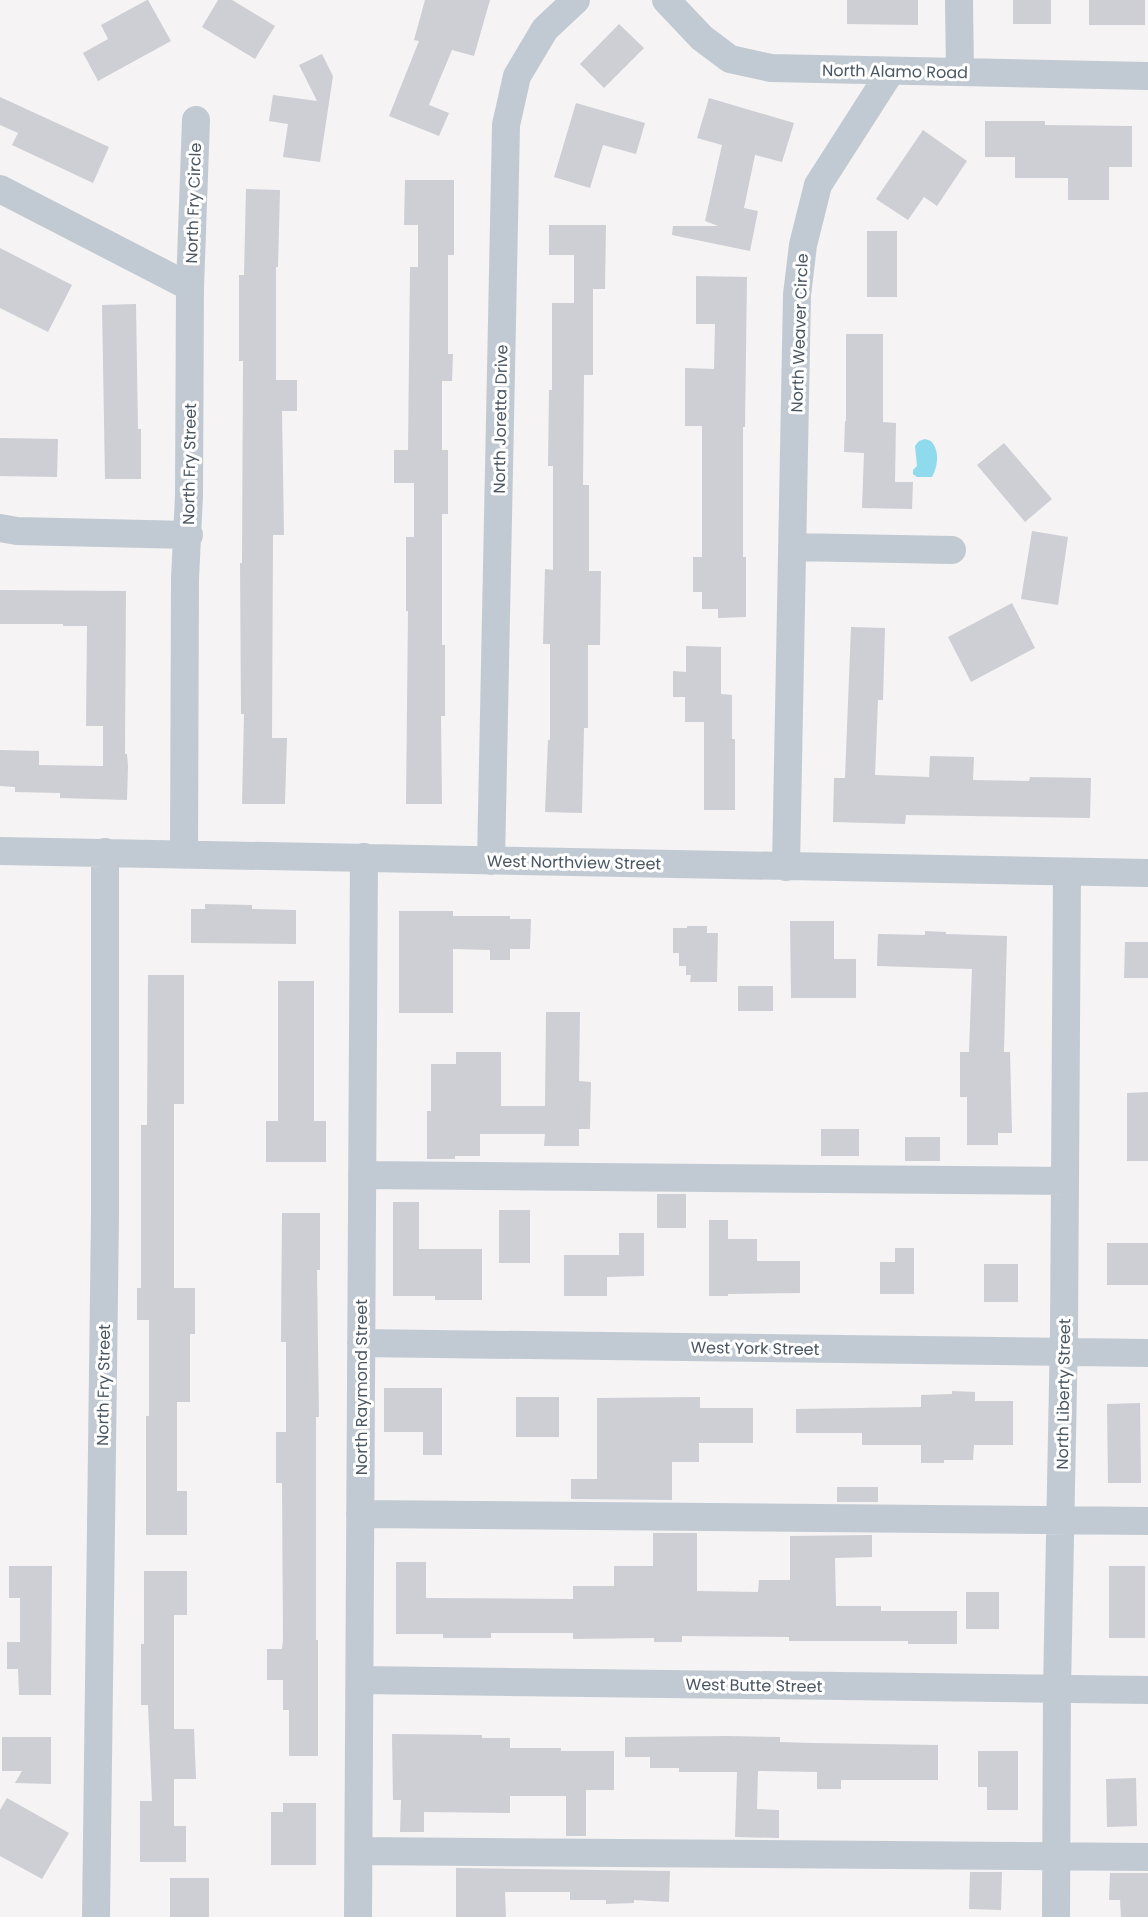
<svg xmlns="http://www.w3.org/2000/svg" width="1148" height="1917" font-family="Poppins,sans-serif">
  <style>
    .water { fill: #90daee }
    .building { fill: #cdcfd5 }
    .lines { fill: none; stroke-linecap: round; stroke-linejoin: round }
    .minor { stroke: #c1cad2; stroke-width: 28 }
    .labels { text-anchor: middle; stroke-width: 6; stroke-linejoin: round; paint-order: stroke }
    .street-label { font-size: 16px; fill: #4a5661; stroke: #fff }
  </style>
  <rect width="100%" height="100%" fill="#f5f3f3"/>
  <path class="water" d="M 925,439 L 931,441 C 940,451 938,466 932,477 L 917,477 L 913,474 L 913,470 L 917,466 L 915,446 L 919,441 Z"/>
  <path class="building" d="M 147,0 L 148,0 L 171,41 L 98,81 L 83,53 L 108,39 L 101,25 Z
    M 218,0 L 232,0 L 275,26 L 255,59 L 202,27 Z
    M 425,0 L 490,0 L 474,56 L 452,50 L 429,105 L 449,113 L 439,136 L 389,116 L 419,41 L 414,40 Z
    M 847,0 L 918,0 L 918,25 L 847,24 Z
    M 1013,0 L 1051,0 L 1051,24 L 1013,24 Z
    M 1089,0 L 1145,0 L 1145,25 L 1089,25 Z
    M 619,24 L 644,48 L 604,88 L 580,64 Z
    M 322,54 L 333,76 L 320,162 L 283,157 L 288,124 L 269,121 L 273,95 L 317,101 L 299,65 Z
    M 0,97 L 109,147 L 93,183 L 12,145 L 18,133 L 0,125 Z
    M 709,98 L 794,123 L 782,162 L 755,155 L 744,208 L 758,211 L 750,251 L 672,235 L 673,226 L 718,226 L 705,221 L 722,145 L 697,138 Z
    M 576,103 L 645,123 L 636,154 L 603,145 L 590,188 L 554,177 Z
    M 985,121 L 1045,121 L 1045,125 L 1132,126 L 1132,167 L 1109,167 L 1109,200 L 1068,200 L 1068,178 L 1015,178 L 1015,157 L 985,157 Z
    M 923,130 L 967,161 L 937,206 L 924,197 L 908,220 L 876,199 Z
    M 405,180 L 454,180 L 454,255 L 448,255 L 448,354 L 453,354 L 452,381 L 442,381 L 442,450 L 448,450 L 448,514 L 442,514 L 442,645 L 445,645 L 445,716 L 441,716 L 442,804 L 406,804 L 408,611 L 406,611 L 406,537 L 414,537 L 414,483 L 394,483 L 394,450 L 408,450 L 410,267 L 418,267 L 418,225 L 404,225 Z
    M 246,189 L 280,190 L 278,267 L 276,267 L 276,380 L 297,380 L 297,411 L 282,411 L 284,535 L 273,535 L 272,738 L 287,738 L 285,804 L 242,804 L 244,714 L 241,714 L 240,563 L 242,563 L 243,361 L 239,361 L 239,275 L 244,275 Z
    M 549,225 L 606,225 L 605,289 L 593,289 L 593,375 L 584,375 L 583,485 L 589,485 L 589,571 L 601,571 L 600,645 L 588,645 L 588,728 L 584,728 L 582,813 L 545,812 L 548,740 L 550,740 L 550,644 L 543,644 L 545,569 L 553,570 L 553,466 L 548,466 L 549,390 L 552,390 L 552,303 L 574,303 L 574,255 L 549,255 Z
    M 867,231 L 897,231 L 897,297 L 867,297 Z
    M 0,248 L 72,285 L 48,332 L 0,308 Z
    M 696,276 L 747,277 L 745,427 L 743,427 L 743,557 L 746,557 L 746,617 L 718,618 L 718,609 L 702,609 L 702,592 L 693,592 L 693,557 L 702,557 L 702,426 L 685,426 L 685,368 L 714,369 L 715,324 L 696,324 Z
    M 136,304 L 138,429 L 141,429 L 141,479 L 105,479 L 102,305 Z
    M 846,334 L 883,334 L 883,422 L 896,423 L 895,482 L 913,482 L 912,509 L 862,508 L 864,453 L 844,452 L 845,421 L 846,421 Z
    M 0,438 L 58,439 L 57,477 L 0,476 Z
    M 1004,443 L 1052,499 L 1025,522 L 977,465 Z
    M 1032,531 L 1068,537 L 1058,605 L 1021,599 Z
    M 0,590 L 126,591 L 125,754 L 127,754 L 128,766 L 127,800 L 60,798 L 60,793 L 15,792 L 15,787 L 0,786 L 0,750 L 39,751 L 39,765 L 103,766 L 103,726 L 86,726 L 87,626 L 63,626 L 63,624 L 0,624 Z
    M 1012,603 L 1035,648 L 971,682 L 948,637 Z
    M 851,627 L 885,628 L 883,700 L 878,700 L 875,775 L 929,777 L 930,756 L 974,757 L 973,780 L 1029,781 L 1030,777 L 1091,778 L 1090,818 L 906,815 L 905,824 L 833,822 L 834,778 L 845,778 Z
    M 686,646 L 721,647 L 721,694 L 732,695 L 732,739 L 735,739 L 735,810 L 704,810 L 704,722 L 685,722 L 685,697 L 673,697 L 673,671 L 686,672 Z
    M 205,904 L 252,905 L 252,909 L 296,910 L 296,944 L 191,943 L 191,909 L 205,909 Z
    M 399,911 L 453,911 L 453,916 L 510,916 L 510,919 L 531,919 L 530,949 L 510,949 L 510,960 L 490,960 L 490,950 L 453,949 L 453,1013 L 399,1013 Z
    M 790,921 L 834,921 L 834,959 L 856,959 L 856,998 L 791,998 Z
    M 687,926 L 707,926 L 707,933 L 718,933 L 717,982 L 690,982 L 691,975 L 686,975 L 686,966 L 679,966 L 679,953 L 673,953 L 673,928 L 687,928 Z
    M 925,931 L 946,932 L 946,934 L 1007,936 L 1004,1052 L 1010,1052 L 1012,1133 L 998,1133 L 998,1145 L 967,1145 L 967,1097 L 960,1097 L 960,1052 L 969,1052 L 972,969 L 877,966 L 878,934 L 925,935 Z
    M 1125,942 L 1148,942 L 1148,978 L 1124,978 Z
    M 148,975 L 184,975 L 184,1104 L 174,1104 L 174,1288 L 195,1288 L 195,1334 L 190,1334 L 190,1402 L 177,1402 L 177,1491 L 187,1491 L 187,1535 L 146,1535 L 146,1416 L 149,1416 L 149,1320 L 137,1320 L 137,1288 L 141,1288 L 141,1125 L 147,1125 Z
    M 278,981 L 314,981 L 314,1121 L 326,1121 L 326,1162 L 266,1162 L 266,1121 L 278,1121 Z
    M 738,986 L 773,986 L 773,1011 L 738,1011 Z
    M 546,1012 L 580,1012 L 579,1081 L 591,1082 L 590,1129 L 579,1129 L 579,1146 L 544,1146 L 545,1134 L 480,1134 L 480,1156 L 455,1156 L 455,1159 L 427,1159 L 427,1111 L 431,1111 L 431,1064 L 456,1064 L 456,1052 L 501,1052 L 501,1106 L 545,1106 Z
    M 1148,1092 L 1148,1161 L 1127,1161 L 1127,1093 Z
    M 821,1129 L 859,1129 L 859,1156 L 821,1156 Z
    M 905,1137 L 940,1137 L 940,1161 L 905,1161 Z
    M 657,1194 L 686,1194 L 686,1228 L 657,1228 Z
    M 393,1202 L 419,1202 L 419,1249 L 482,1249 L 482,1300 L 435,1300 L 435,1296 L 393,1296 Z
    M 499,1210 L 530,1210 L 530,1263 L 499,1263 Z
    M 282,1213 L 320,1213 L 320,1270 L 317,1270 L 319,1417 L 316,1417 L 316,1640 L 318,1640 L 318,1756 L 289,1756 L 289,1710 L 283,1710 L 283,1680 L 267,1680 L 267,1649 L 282,1649 L 283,1640 L 282,1483 L 276,1483 L 276,1432 L 286,1432 L 286,1342 L 281,1342 Z
    M 709,1220 L 728,1220 L 728,1239 L 757,1239 L 757,1261 L 800,1261 L 800,1293 L 728,1294 L 728,1296 L 709,1296 Z
    M 619,1233 L 644,1233 L 644,1276 L 607,1277 L 607,1296 L 564,1296 L 564,1255 L 619,1255 Z
    M 1107,1243 L 1148,1243 L 1148,1285 L 1107,1285 Z
    M 895,1248 L 914,1248 L 914,1294 L 880,1294 L 880,1262 L 895,1262 Z
    M 984,1264 L 1018,1264 L 1018,1302 L 984,1302 Z
    M 384,1388 L 442,1388 L 442,1455 L 423,1455 L 423,1432 L 384,1432 Z
    M 952,1391 L 975,1392 L 975,1401 L 1013,1401 L 1013,1445 L 974,1445 L 973,1460 L 944,1460 L 944,1463 L 921,1463 L 921,1445 L 862,1445 L 862,1433 L 796,1433 L 796,1409 L 921,1407 L 921,1395 L 952,1394 Z
    M 516,1397 L 559,1397 L 559,1437 L 516,1437 Z
    M 700,1397 L 700,1408 L 753,1408 L 753,1443 L 699,1443 L 699,1462 L 672,1462 L 672,1500 L 571,1499 L 571,1479 L 597,1479 L 597,1398 Z
    M 1140,1403 L 1141,1483 L 1108,1483 L 1107,1404 Z
    M 837,1487 L 878,1487 L 878,1502 L 837,1502 Z
    M 653,1533 L 697,1533 L 697,1591 L 758,1592 L 759,1580 L 790,1580 L 790,1536 L 872,1535 L 872,1557 L 835,1558 L 836,1606 L 881,1606 L 881,1611 L 957,1611 L 957,1644 L 908,1644 L 908,1641 L 789,1641 L 789,1637 L 682,1636 L 682,1642 L 654,1642 L 654,1638 L 573,1639 L 573,1633 L 491,1633 L 491,1638 L 443,1638 L 443,1634 L 396,1634 L 396,1562 L 426,1562 L 426,1598 L 573,1599 L 573,1586 L 614,1586 L 614,1566 L 653,1566 Z
    M 9,1566 L 52,1566 L 51,1695 L 19,1695 L 18,1669 L 7,1669 L 7,1642 L 20,1642 L 20,1598 L 9,1598 Z
    M 1109,1566 L 1145,1566 L 1145,1638 L 1109,1638 Z
    M 144,1571 L 187,1571 L 187,1615 L 174,1615 L 174,1729 L 194,1729 L 196,1779 L 174,1779 L 174,1826 L 186,1826 L 186,1862 L 140,1862 L 140,1801 L 152,1801 L 148,1705 L 141,1705 L 141,1644 L 144,1644 Z
    M 966,1592 L 999,1592 L 999,1629 L 966,1629 Z
    M 392,1734 L 482,1735 L 482,1738 L 510,1738 L 510,1748 L 561,1748 L 561,1751 L 614,1751 L 614,1790 L 586,1790 L 586,1836 L 566,1836 L 566,1796 L 510,1796 L 510,1813 L 424,1812 L 424,1832 L 400,1832 L 401,1800 L 393,1800 Z
    M 728,1736 L 780,1737 L 780,1742 L 812,1743 L 938,1745 L 938,1780 L 841,1780 L 841,1789 L 817,1789 L 817,1772 L 758,1771 L 757,1809 L 779,1810 L 779,1838 L 735,1837 L 737,1772 L 679,1772 L 679,1768 L 650,1768 L 650,1757 L 625,1757 L 625,1737 Z
    M 2,1737 L 51,1737 L 51,1784 L 15,1783 L 22,1771 L 2,1771 Z
    M 978,1751 L 1018,1751 L 1018,1810 L 987,1810 L 987,1787 L 978,1787 Z
    M 1136,1778 L 1137,1826 L 1107,1827 L 1106,1779 Z
    M 7,1798 L 69,1833 L 42,1879 L 0,1856 L 0,1810 Z
    M 283,1803 L 316,1803 L 316,1865 L 271,1865 L 271,1812 L 283,1812 Z
    M 456,1868 L 670,1871 L 669,1902 L 634,1900 L 634,1903 L 606,1904 L 606,1900 L 570,1900 L 570,1892 L 505,1892 L 506,1917 L 456,1917 Z
    M 970,1872 L 1002,1872 L 1001,1910 L 969,1909 Z
    M 1110,1873 L 1148,1873 L 1148,1917 L 1121,1917 L 1120,1900 L 1109,1900 Z
    M 170,1878 L 209,1878 L 209,1917 L 170,1917 Z"/>
  <g class="lines">
    <path class="minor" d="M 666,0 L 702,38 L 730,59 L 771,68 L 1148,76
      M 959,0 L 960,72
      M 0,189 L 190,287 L 189,495 L 185,579 L 184,855
      M 190,287 L 196,120
      M 0,528 L 17,531 L 189,535
      M 792,547 L 952,550
      M 0,851 L 1148,873
      M 491,861 L 506,125 L 517,76 L 545,29 L 576,0
      M 786,867 L 797,295 L 803,245 L 818,185 L 891,71
      M 362,1175 L 1065,1181
      M 361,1343 L 1148,1353
      M 360,1514 L 1148,1521
      M 360,1680 L 1148,1690
      M 359,1851 L 1148,1857
      M 96,1917 L 105,1216 L 105,852
      M 358,1917 L 364,857
      M 1056,1917 L 1057,1690 L 1064,1333 L 1067,872"/>
  </g>
  <g class="labels">
    <g class="street-label">
      <text transform="translate(895 71) rotate(1)" y="6">North Alamo Road</text>
      <text transform="translate(193 203) rotate(-88)" y="6">North Fry Circle</text>
      <text transform="translate(799 333) rotate(-88)" y="6">North Weaver Circle</text>
      <text transform="translate(500 419) rotate(-89)" y="6">North Joretta Drive</text>
      <text transform="translate(189 464) rotate(-89)" y="6">North Fry Street</text>
      <text transform="translate(574 862) rotate(1)" y="6">West Northview Street</text>
      <text transform="translate(755 1348) rotate(1)" y="6">West York Street</text>
      <text transform="translate(103 1385) rotate(-89)" y="6">North Fry Street</text>
      <text transform="translate(361 1387) rotate(-90)" y="6">North Raymond Street</text>
      <text transform="translate(1063 1394) rotate(-89)" y="6">North Liberty Street</text>
      <text transform="translate(754 1685) rotate(1)" y="6">West Butte Street</text>
    </g>
  </g>
</svg>
